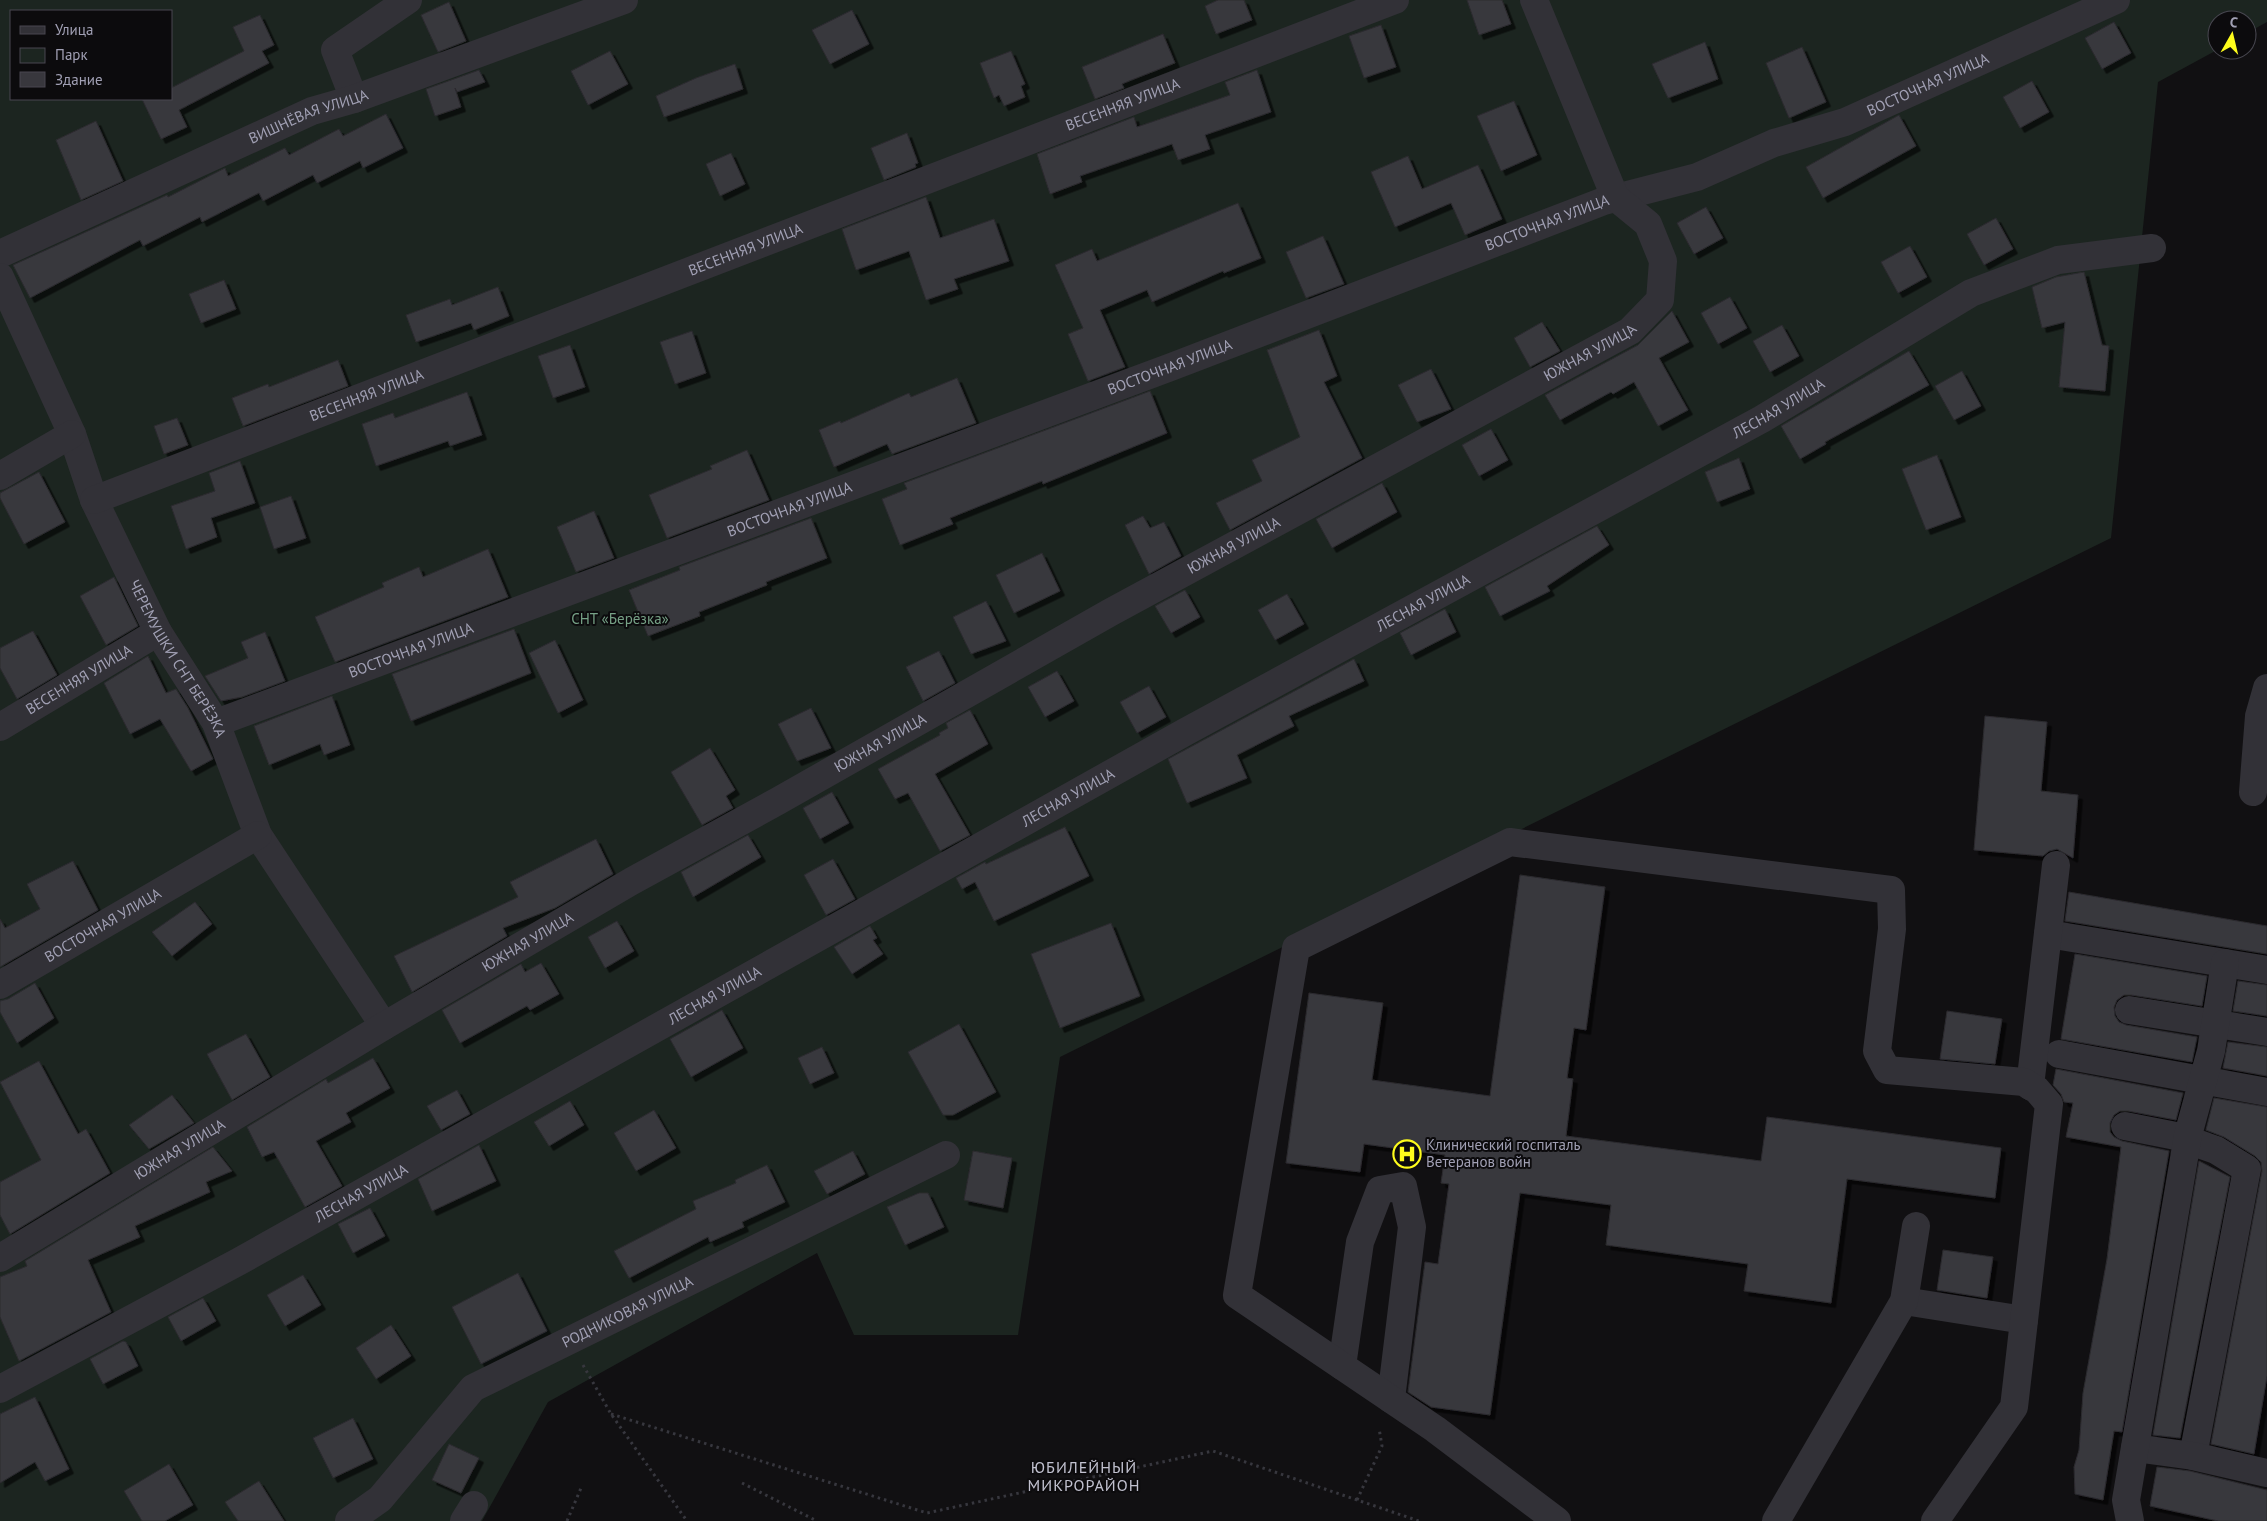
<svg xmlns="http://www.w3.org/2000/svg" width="2267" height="1521" font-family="'PT Sans',sans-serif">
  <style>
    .green { fill: #1c2520; fill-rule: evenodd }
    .building { fill: #38373d; stroke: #2b2a2e; filter: url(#shadow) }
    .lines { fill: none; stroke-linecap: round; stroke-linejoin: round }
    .path { stroke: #37373e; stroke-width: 3; stroke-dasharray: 2.5 4; stroke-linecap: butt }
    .minor { stroke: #323137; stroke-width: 28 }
    .labels { text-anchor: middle; stroke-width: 4; stroke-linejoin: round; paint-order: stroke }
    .street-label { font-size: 15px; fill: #a1a0b4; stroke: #0c0b0d }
    .park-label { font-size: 15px; fill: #76a186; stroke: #0c0b0d }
    .poi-label { font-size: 15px; fill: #a1a0b4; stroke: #0c0b0d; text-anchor: start }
    .neighbourhood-label { font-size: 16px; letter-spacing: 1px; fill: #c2c2d0; stroke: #0c0b0d }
  </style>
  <defs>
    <filter id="shadow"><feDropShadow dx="4.5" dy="4.5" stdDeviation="0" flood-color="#0009"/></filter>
  </defs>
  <rect width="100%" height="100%" fill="#111012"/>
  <path class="green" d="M 0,0 L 2267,0 L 2267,22 L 2247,33 L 2247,20 L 2217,20 L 2217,50 L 2158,82 L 2111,538 L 1060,1057 L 1018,1335 L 854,1335 L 817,1253 L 548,1402 L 482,1521 L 0,1521 ZM 11,11 L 171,11 L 171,99 L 11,99 Z"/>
  <path class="building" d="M 1218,0 L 1244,0 L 1252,20 L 1216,34 L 1205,6 Z
    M 1467,0 L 1502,0 L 1511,24 L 1479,35 Z
    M 449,2 L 466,41 L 438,52 L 421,15 Z
    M 852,10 L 869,44 L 830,64 L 812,30 Z
    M 260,15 L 274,45 L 262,51 L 269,63 L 179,110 L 187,127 L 161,139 L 142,99 L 171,99 L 171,88 L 244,51 L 233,27 Z
    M 2114,22 L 2131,53 L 2102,69 L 2085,38 Z
    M 1381,25 L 1396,67 L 1364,78 L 1349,36 Z
    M 1163,34 L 1175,63 L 1129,81 L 1122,84 L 1124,88 L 1095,99 L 1082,67 Z
    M 1705,42 L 1718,79 L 1668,98 L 1652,64 Z
    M 1802,47 L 1826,102 L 1789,118 L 1766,63 Z
    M 610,51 L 628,84 L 588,105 L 571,71 Z
    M 1011,51 L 1025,84 L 1021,86 L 1025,97 L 1004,106 L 999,95 L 994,98 L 980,63 Z
    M 735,64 L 743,89 L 664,117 L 656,96 L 696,78 Z
    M 479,70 L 485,82 L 457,92 L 455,88 L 461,107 L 435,116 L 426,89 Z
    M 1257,70 L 1271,112 L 1205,135 L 1210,149 L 1178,160 L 1172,144 L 1080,176 L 1082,182 L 1050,194 L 1037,154 L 1134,117 L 1137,127 L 1230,95 L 1225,82 Z
    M 2032,81 L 2049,112 L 2020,128 L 2003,97 Z
    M 1514,101 L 1537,155 L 1501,171 L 1477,116 Z
    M 386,114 L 403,148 L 363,168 L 360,161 L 317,183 L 313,175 L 263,201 L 259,193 L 202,222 L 200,217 L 143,246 L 140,240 L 30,298 L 13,265 L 167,195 L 168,197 L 225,168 L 228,176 L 285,148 L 289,155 L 339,129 L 343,136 Z
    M 1899,115 L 1916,146 L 1823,198 L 1806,167 Z
    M 96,121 L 123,181 L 81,200 L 56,140 Z
    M 907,133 L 918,163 L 915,164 L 916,167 L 884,180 L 871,148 Z
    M 731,153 L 745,184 L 720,196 L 706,164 Z
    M 1408,156 L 1422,189 L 1478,165 L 1502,219 L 1465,235 L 1451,203 L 1395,227 L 1371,172 Z
    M 926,197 L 940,238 L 994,219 L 1009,261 L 954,279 L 958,289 L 926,300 L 909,251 L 856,270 L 842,229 Z
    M 1238,203 L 1261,258 L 1224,273 L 1223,271 L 1152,302 L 1147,290 L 1100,310 L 1125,367 L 1088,381 L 1068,334 L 1083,328 L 1055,265 L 1092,249 L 1097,261 Z
    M 1706,207 L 1723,238 L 1694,254 L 1677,223 Z
    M 1996,218 L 2013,249 L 1984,265 L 1967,234 Z
    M 1323,236 L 1344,284 L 1306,298 L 1286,252 Z
    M 1910,246 L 1927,277 L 1898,293 L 1881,262 Z
    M 2084,272 L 2102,345 L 2109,346 L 2105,391 L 2059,387 L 2065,322 L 2042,328 L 2032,287 L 2056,277 Z
    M 224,280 L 236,309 L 201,323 L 189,294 Z
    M 498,287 L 509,316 L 474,330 L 471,323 L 416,342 L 406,315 L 450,299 L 452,305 Z
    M 1730,297 L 1747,328 L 1718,344 L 1701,313 Z
    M 1672,311 L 1689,342 L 1659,358 L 1688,410 L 1658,426 L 1634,382 L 1613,394 L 1611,392 L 1560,420 L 1545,395 L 1638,345 Z
    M 1542,322 L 1560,351 L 1530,367 L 1514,338 Z
    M 1782,325 L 1799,356 L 1770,372 L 1753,341 Z
    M 1319,330 L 1337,376 L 1324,382 L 1362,458 L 1230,530 L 1216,503 L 1262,481 L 1252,460 L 1300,437 L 1267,350 Z
    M 692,331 L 706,373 L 675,384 L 660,342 Z
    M 570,345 L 585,387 L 553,398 L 538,356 Z
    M 1909,351 L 1929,385 L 1825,442 L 1826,444 L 1800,459 L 1781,426 Z
    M 338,360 L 348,386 L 243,426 L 232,398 L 268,384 L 269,387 Z
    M 1431,369 L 1451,409 L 1417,422 L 1398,385 Z
    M 1962,371 L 1981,406 L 1954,420 L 1935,386 Z
    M 957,378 L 976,423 L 892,454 L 887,444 L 834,467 L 819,430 L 840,421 L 841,423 L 909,393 L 911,397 Z
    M 1150,391 L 1167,433 L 1043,484 L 1042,481 L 950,518 L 953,524 L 900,545 L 882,499 L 907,489 L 904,483 Z
    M 467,392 L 482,435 L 450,446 L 448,441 L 376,466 L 362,424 L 393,413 L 395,418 Z
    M 177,418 L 188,445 L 164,454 L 154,426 Z
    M 1491,429 L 1508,460 L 1479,476 L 1462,445 Z
    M 747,450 L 769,500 L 667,538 L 649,495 L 712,469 L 710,466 Z
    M 1937,455 L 1961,517 L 1926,530 L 1902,469 Z
    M 1739,458 L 1750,489 L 1717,502 L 1705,472 Z
    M 240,461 L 255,503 L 211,518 L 217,537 L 186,549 L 171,506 L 215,491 L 209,473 Z
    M 39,472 L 65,522 L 24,544 L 0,498 L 0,493 Z
    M 1382,483 L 1397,512 L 1332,548 L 1316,519 Z
    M 291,496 L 306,538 L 274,549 L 260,507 Z
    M 594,511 L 614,558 L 576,572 L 557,527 Z
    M 1143,516 L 1150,528 L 1164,522 L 1181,556 L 1149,574 L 1125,525 Z
    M 811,518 L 827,558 L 766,582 L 767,585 L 699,612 L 700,616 L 648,636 L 629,590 L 680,570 L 679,567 Z
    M 1597,526 L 1609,545 L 1547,586 L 1550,591 L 1500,616 L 1485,587 Z
    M 488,549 L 508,597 L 335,662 L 315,617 L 384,587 L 382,583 L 419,567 L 423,577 Z
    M 1042,553 L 1060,591 L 1014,613 L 996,575 Z
    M 114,577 L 138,626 L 106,645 L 80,596 Z
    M 1185,590 L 1200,617 L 1171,633 L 1155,606 Z
    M 1287,594 L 1304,624 L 1275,640 L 1258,610 Z
    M 986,601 L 1006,641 L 971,654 L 953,617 Z
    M 1445,609 L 1456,632 L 1411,655 L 1400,633 Z
    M 514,629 L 531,673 L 411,721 L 392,674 Z
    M 33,631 L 57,675 L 17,699 L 0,668 L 0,648 Z
    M 265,632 L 285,681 L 242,697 L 221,701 L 205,676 L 248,658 L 241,642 Z
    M 555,640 L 583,700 L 558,713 L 529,653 Z
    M 939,651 L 955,683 L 923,701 L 906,667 Z
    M 148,656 L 166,693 L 176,689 L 188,708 L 213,759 L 191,771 L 160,719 L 130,734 L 104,683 Z
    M 1354,659 L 1364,681 L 1289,716 L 1294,726 L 1237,755 L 1247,778 L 1187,803 L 1168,759 Z
    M 1057,671 L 1074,701 L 1045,717 L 1028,687 Z
    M 1149,686 L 1166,717 L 1137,733 L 1120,702 Z
    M 332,696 L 350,745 L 324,755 L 320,744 L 269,765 L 254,726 Z
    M 811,708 L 831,748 L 797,761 L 778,724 Z
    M 970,710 L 988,744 L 935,774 L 970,835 L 940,851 L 908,793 L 895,799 L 878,769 L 940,735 L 939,733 L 948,728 L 946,723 Z
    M 1985,716 L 2047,722 L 2041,791 L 2078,795 L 2073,858 L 2057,849 L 2049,851 L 2043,856 L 1974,850 Z
    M 710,748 L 735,790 L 726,796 L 733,808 L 702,825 L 671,772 Z
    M 832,792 L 849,823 L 820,839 L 803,808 Z
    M 1065,827 L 1089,876 L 994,921 L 975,882 L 962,889 L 956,878 L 985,862 L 986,864 Z
    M 748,835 L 761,857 L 693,897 L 681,872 Z
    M 596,839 L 613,874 L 555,908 L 503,928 L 507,936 L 412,992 L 394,956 L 518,897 L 510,882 Z
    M 833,859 L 855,899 L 826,915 L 804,875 Z
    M 73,861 L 98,910 L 0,967 L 0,919 L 5,928 L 40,909 L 27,884 Z
    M 1520,875 L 1605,887 L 1586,1030 L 1574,1028 L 1567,1078 L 1573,1079 L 1566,1136 L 1761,1161 L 1767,1117 L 2001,1148 L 1995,1198 L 1847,1179 L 1831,1303 L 1744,1291 L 1748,1264 L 1606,1245 L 1611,1205 L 1520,1193 L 1490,1415 L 1431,1407 L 1408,1392 L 1425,1262 L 1438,1264 L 1449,1184 L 1441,1183 L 1445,1155 L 1364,1144 L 1360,1172 L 1286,1163 L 1309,993 L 1383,1003 L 1372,1080 L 1490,1096 Z
    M 2069,892 L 2267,926 L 2267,954 L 2065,921 Z
    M 195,902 L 212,924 L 172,956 L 152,932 Z
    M 617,921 L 634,951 L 605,968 L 588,937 Z
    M 1111,923 L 1140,996 L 1060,1028 L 1031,954 Z
    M 870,926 L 877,938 L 873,940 L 883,954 L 852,974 L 834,947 Z
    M 2075,954 L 2207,976 L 2202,1006 L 2131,995 L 2124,995 L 2117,1000 L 2114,1007 L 2115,1016 L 2119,1022 L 2126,1025 L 2197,1037 L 2192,1062 L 2061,1039 Z
    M 541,963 L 559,994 L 530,1010 L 527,1006 L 460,1043 L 442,1010 L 521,964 L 525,972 Z
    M 2238,981 L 2267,985 L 2267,1016 L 2233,1011 Z
    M 35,983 L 54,1018 L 17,1043 L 0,1012 L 0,1001 L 8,999 Z
    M 722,1010 L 743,1048 L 691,1077 L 670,1039 Z
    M 1947,1011 L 2002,1019 L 1995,1064 L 1940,1059 Z
    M 959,1024 L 996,1092 L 953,1115 L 943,1115 L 908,1052 Z
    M 246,1034 L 270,1077 L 232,1100 L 207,1054 Z
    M 2228,1042 L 2267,1047 L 2267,1076 L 2223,1068 Z
    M 822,1047 L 834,1073 L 810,1084 L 798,1058 Z
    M 373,1058 L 390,1088 L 346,1113 L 351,1122 L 316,1141 L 342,1186 L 305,1207 L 274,1152 L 262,1157 L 247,1127 L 326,1079 L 328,1083 Z
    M 39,1061 L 78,1134 L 86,1129 L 110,1173 L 10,1234 L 0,1215 L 0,1182 L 41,1160 L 0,1082 Z
    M 2056,1069 L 2183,1093 L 2176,1120 L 2128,1111 L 2120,1111 L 2114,1115 L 2110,1123 L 2110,1132 L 2114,1137 L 2122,1141 L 2169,1151 L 2122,1432 L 2114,1431 L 2103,1500 L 2075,1494 L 2074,1467 L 2079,1450 L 2083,1393 L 2107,1259 L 2121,1147 L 2066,1137 L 2073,1103 L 2064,1102 L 2061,1094 L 2053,1085 Z
    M 457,1090 L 470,1114 L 441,1130 L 427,1106 Z
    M 172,1095 L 194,1123 L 149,1149 L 129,1125 Z
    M 2214,1098 L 2267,1107 L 2267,1376 L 2254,1454 L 2211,1444 L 2262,1171 L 2261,1162 L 2255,1156 L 2224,1137 L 2206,1130 Z
    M 570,1101 L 584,1125 L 549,1146 L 534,1122 Z
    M 654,1110 L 676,1148 L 636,1171 L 614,1133 Z
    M 479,1145 L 496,1181 L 432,1211 L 418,1179 Z
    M 213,1147 L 232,1171 L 206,1182 L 210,1192 L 135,1226 L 140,1237 L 88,1260 L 111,1312 L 19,1361 L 0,1317 L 0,1277 L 27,1266 L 25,1261 Z
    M 853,1151 L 865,1174 L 827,1194 L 814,1171 Z
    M 973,1151 L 1012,1158 L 1003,1208 L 964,1200 Z
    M 2199,1161 L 2230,1177 L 2180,1438 L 2153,1435 Z
    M 767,1165 L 785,1202 L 742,1222 L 744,1227 L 710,1242 L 708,1237 L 629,1278 L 614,1251 L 696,1209 L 693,1201 L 736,1183 L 735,1180 Z
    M 919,1193 L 928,1193 L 944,1227 L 905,1245 L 887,1207 Z
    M 370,1208 L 385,1236 L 353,1253 L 338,1224 Z
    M 1943,1250 L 1993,1257 L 1987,1298 L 1937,1290 Z
    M 518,1273 L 547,1331 L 481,1364 L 452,1307 Z
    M 303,1275 L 321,1305 L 285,1326 L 267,1295 Z
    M 203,1298 L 216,1321 L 181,1341 L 168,1317 Z
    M 391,1325 L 411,1356 L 376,1379 L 356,1348 Z
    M 123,1341 L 126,1342 L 138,1366 L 103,1384 L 90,1359 Z
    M 35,1397 L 69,1469 L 45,1481 L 35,1462 L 0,1483 L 0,1414 Z
    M 353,1418 L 373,1459 L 333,1478 L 313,1438 Z
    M 449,1444 L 479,1458 L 461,1493 L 432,1480 Z
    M 169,1464 L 193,1505 L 165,1521 L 142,1521 L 124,1491 Z
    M 2157,1467 L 2190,1471 L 2267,1490 L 2267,1521 L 2218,1521 L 2150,1506 Z
    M 259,1481 L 284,1521 L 238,1521 L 225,1502 Z"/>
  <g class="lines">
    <path class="path" d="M 583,1365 L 611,1414 L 687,1521
      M 611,1414 L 927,1513 L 1213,1451 L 1419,1521
      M 742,1483 L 817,1521
      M 1357,1500 L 1382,1446 L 1379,1428
      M 567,1521 L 581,1488"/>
    <g class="minor">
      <path d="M 354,99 L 335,50 L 408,0"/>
      <path id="s1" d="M 0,254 L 312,111 L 354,99 L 624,0"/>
      <path id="s2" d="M 0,277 L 72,434 L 94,500 L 158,632 L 216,723 L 258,835 L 384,1026"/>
      <path d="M 0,476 L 72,434"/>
      <path id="s3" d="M 94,500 L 1395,0"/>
      <path id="s4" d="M 216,723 L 1171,367 L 1604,201 L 1697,177 L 1774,143 L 1845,122 L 2116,0"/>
      <path id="s5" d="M 0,727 L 158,632"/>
      <path d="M 2253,792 L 2259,716 L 2267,688"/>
      <path d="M 2048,934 L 2267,970"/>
      <path id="s6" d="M 0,985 L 258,835"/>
      <path d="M 2129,1010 L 2267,1032"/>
      <path d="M 2059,1054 L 2267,1092"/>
      <path d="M 2030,1086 L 2056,865"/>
      <path d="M 2125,1126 L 2176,1136 L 2216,1150 L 2247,1169 L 2193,1456"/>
      <path id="s7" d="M 0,1258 L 384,1026 L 632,881 L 778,801 L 1111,612 L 1630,331 L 1660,300 L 1663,261 L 1648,224 L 1615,197 L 1534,0"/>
      <path d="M 1904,1301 L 2024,1320"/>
      <path d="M 1342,1366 L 1360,1242 L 1380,1190 L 1403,1186 L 1412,1227 L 1391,1399"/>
      <path id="s8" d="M 0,1389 L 238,1262 L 1187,731 L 1762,419 L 1971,293 L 2058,260 L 2152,248"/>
      <path d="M 2135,1448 L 2193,1456 L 2267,1473"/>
      <path id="s9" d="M 349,1521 L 380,1499 L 473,1388 L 946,1155"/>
      <path d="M 464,1521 L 474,1505"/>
      <path d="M 1557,1521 L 1435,1429 L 1237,1295 L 1296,948 L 1510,842 L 1891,890 L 1892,929 L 1877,1051 L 1887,1070 L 2024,1082 L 2037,1090 L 2049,1104 L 2014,1407 L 1935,1521"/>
      <path d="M 1776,1521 L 1904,1301 L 1916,1226"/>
      <path d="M 2130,1521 L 2126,1500 L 2188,1135 L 2211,1051 L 2225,963"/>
    </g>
  </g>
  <defs>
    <g id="hospital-ring" transform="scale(1.4375)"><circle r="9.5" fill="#0c0b0d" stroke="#fefc1c" stroke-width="1.5"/><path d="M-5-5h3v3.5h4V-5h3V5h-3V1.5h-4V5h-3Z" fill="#fefc1c"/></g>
  </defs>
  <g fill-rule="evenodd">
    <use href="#hospital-ring" x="1407" y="1154"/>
  </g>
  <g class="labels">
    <g class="street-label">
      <text dy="5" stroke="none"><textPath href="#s4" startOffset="1828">ВОСТОЧНАЯ УЛИЦА</textPath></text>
      <text dy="5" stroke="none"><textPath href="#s3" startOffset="1102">ВЕСЕННЯЯ УЛИЦА</textPath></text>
      <text dy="5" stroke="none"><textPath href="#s1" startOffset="338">ВИШНЁВАЯ УЛИЦА</textPath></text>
      <text dy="5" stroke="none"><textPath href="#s4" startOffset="1422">ВОСТОЧНАЯ УЛИЦА</textPath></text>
      <text dy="5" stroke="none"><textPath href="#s3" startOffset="698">ВЕСЕННЯЯ УЛИЦА</textPath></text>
      <text dy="5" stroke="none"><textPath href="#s7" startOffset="1830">ЮЖНАЯ УЛИЦА</textPath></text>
      <text dy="5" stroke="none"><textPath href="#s4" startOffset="1018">ВОСТОЧНАЯ УЛИЦА</textPath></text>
      <text dy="5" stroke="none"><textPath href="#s3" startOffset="292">ВЕСЕННЯЯ УЛИЦА</textPath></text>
      <text dy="5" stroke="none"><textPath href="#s8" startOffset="2031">ЛЕСНАЯ УЛИЦА</textPath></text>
      <text dy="5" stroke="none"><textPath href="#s4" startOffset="612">ВОСТОЧНАЯ УЛИЦА</textPath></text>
      <text dy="5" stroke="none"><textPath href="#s7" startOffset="1425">ЮЖНАЯ УЛИЦА</textPath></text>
      <text dy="5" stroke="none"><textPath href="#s8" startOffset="1626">ЛЕСНАЯ УЛИЦА</textPath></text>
      <text dy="5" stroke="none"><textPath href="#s4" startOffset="208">ВОСТОЧНАЯ УЛИЦА</textPath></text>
      <text dy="5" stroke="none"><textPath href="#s2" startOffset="422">ЧЕРЕМУШКИ СНТ БЕРЁЗКА</textPath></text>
      <text dy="5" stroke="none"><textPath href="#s5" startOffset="92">ВЕСЕННЯЯ УЛИЦА</textPath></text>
      <text dy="5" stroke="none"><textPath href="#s7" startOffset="1020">ЮЖНАЯ УЛИЦА</textPath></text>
      <text dy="5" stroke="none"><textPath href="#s8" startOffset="1221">ЛЕСНАЯ УЛИЦА</textPath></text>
      <text dy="5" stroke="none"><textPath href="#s6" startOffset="119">ВОСТОЧНАЯ УЛИЦА</textPath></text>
      <text dy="5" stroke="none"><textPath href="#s7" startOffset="615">ЮЖНАЯ УЛИЦА</textPath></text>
      <text dy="5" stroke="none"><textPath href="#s8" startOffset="816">ЛЕСНАЯ УЛИЦА</textPath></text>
      <text dy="5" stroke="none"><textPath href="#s7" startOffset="210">ЮЖНАЯ УЛИЦА</textPath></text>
      <text dy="5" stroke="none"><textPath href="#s8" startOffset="411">ЛЕСНАЯ УЛИЦА</textPath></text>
      <text dy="5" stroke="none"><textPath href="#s9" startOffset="355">РОДНИКОВАЯ УЛИЦА</textPath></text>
    </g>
    <g class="park-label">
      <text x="620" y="624">СНТ «Берёзка»</text>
    </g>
    <g class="poi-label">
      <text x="1426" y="1150">Клинический госпиталь<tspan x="1426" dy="17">Ветеранов войн</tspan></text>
    </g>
    <g class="neighbourhood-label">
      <text x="1084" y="1473">ЮБИЛЕЙНЫЙ<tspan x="1084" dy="18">МИКРОРАЙОН</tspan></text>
    </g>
  </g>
  <rect x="10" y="10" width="162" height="90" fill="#0c0b0d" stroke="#484750"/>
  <rect x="20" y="26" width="25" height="8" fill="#323137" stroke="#484750"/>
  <text x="55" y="35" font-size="15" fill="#a1a0b4">Улица</text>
  <rect x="20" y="48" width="25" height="15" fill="#1c2520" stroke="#484750"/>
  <text x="55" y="60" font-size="15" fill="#a1a0b4">Парк</text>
  <rect x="20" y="72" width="25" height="15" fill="#38373d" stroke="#484750"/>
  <text x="55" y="85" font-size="15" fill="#a1a0b4">Здание</text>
  <g transform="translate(2232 35) rotate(8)"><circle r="24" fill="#0c0b0d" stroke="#484750"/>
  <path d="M0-4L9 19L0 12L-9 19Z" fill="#fefc1c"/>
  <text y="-8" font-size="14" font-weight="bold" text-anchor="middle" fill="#a1a0b4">С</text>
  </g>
</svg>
